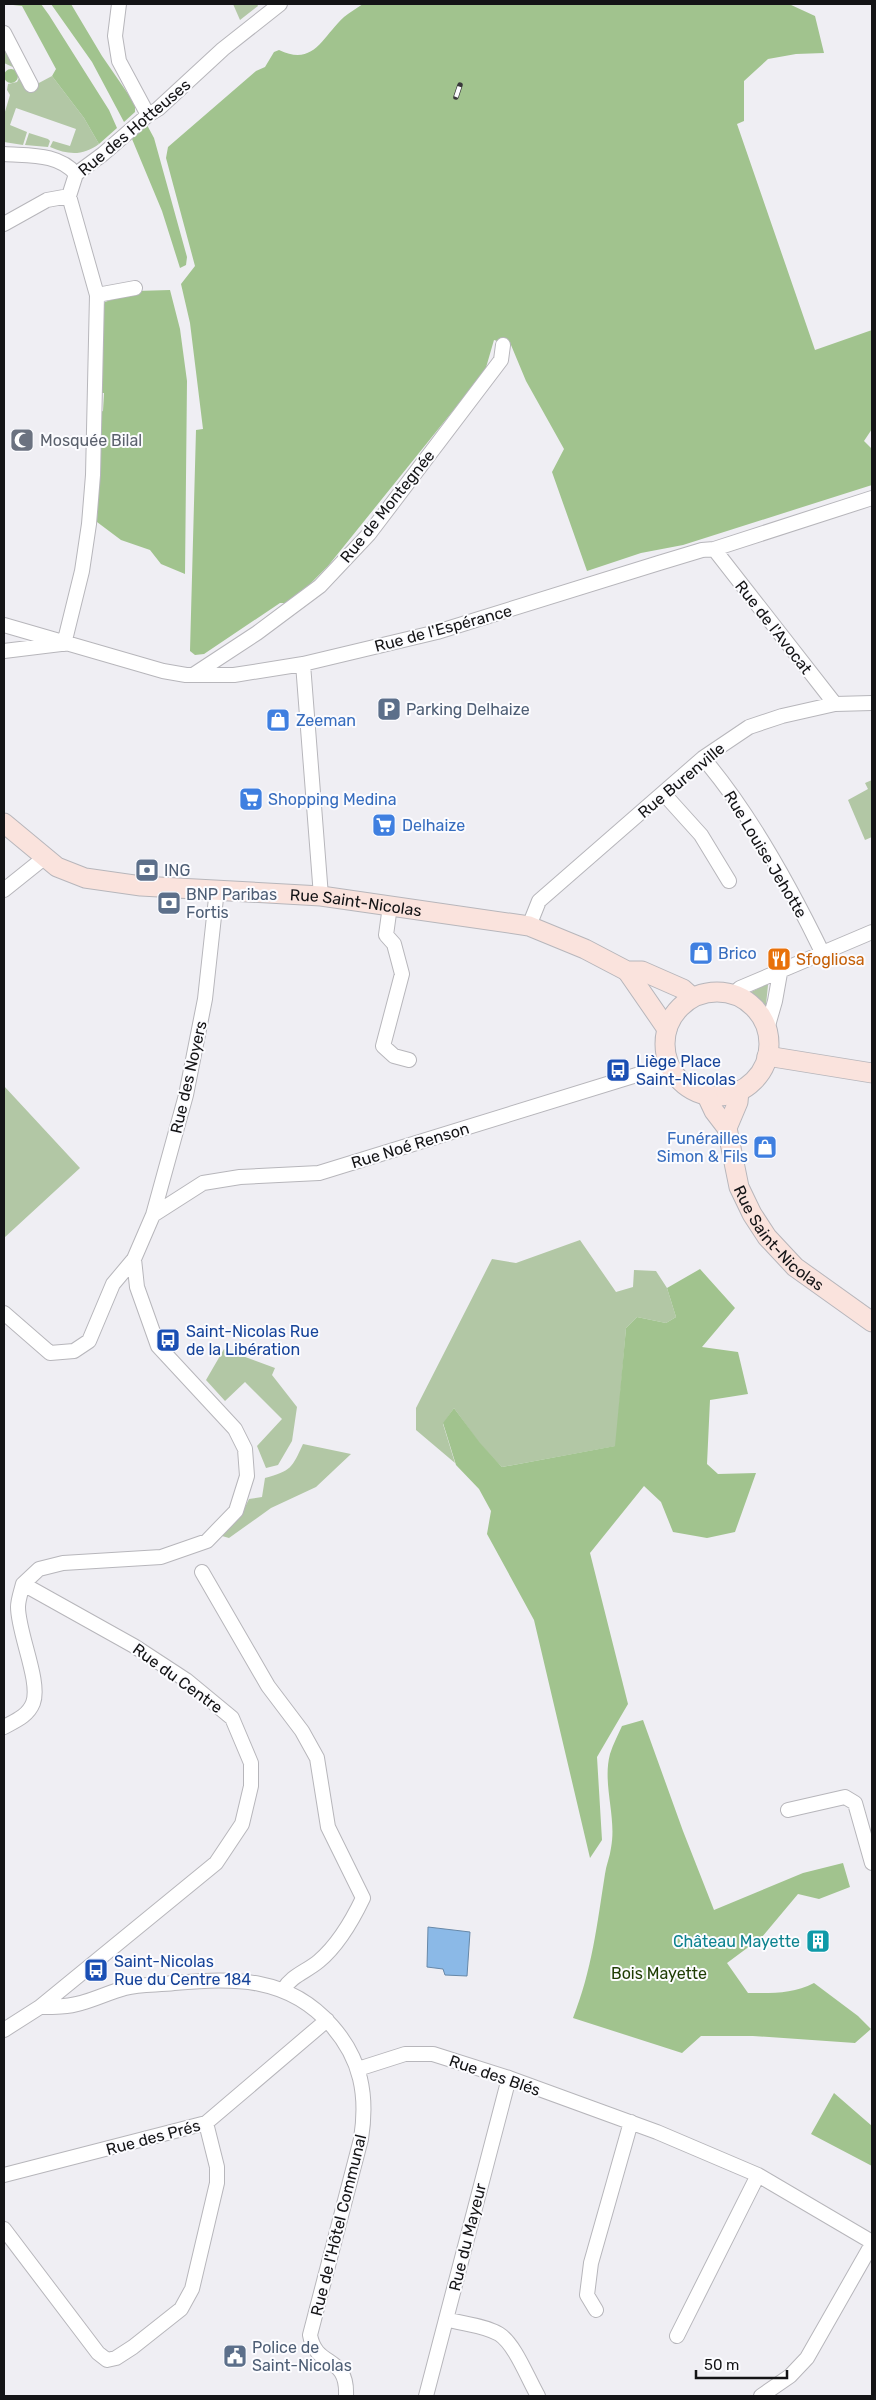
<svg xmlns="http://www.w3.org/2000/svg" width="876" height="2400" font-family="Rubik,sans-serif">
  <style>
    .green { fill: #b2c7a5 }
    .forest { fill: #a1c38e }
    .water { fill: #8bb9e7; stroke: #6788a8 }
    .lines { fill: none; stroke-linecap: round; stroke-linejoin: round }
    .street-casing { stroke: #b7b6bb; stroke-width: 16 }
    .secondary-casing { stroke: #b7b6bb; stroke-width: 21 }
    .street { stroke: #fff; stroke-width: 14 }
    .secondary { stroke: #fae3dd; stroke-width: 19 }
    .rail-casing { stroke: #3a3a3c; stroke-width: 5.5 }
    .rail { stroke: #fcfcff; stroke-width: 4; stroke-dasharray: 11; stroke-linecap: butt }
    .labels { text-anchor: middle; stroke-width: 4; stroke-linejoin: round; paint-order: stroke }
    .street-label { font-size: 16px; fill: #141416; stroke: #fcfcff }
    .worship-label { font-size: 16px; fill: #5b616d; stroke: #fcfcff; text-anchor: start }
    .service-label { font-size: 16px; fill: #4e5e75; stroke: #fcfcff; text-anchor: start }
    .shop-label { font-size: 16px; fill: #366cbe; stroke: #fcfcff; text-anchor: start }
    .food-label { font-size: 16px; fill: #c56008; stroke: #fcfcff; text-anchor: start }
    .transit-label { font-size: 16px; fill: #164399; stroke: #fcfcff; text-anchor: start }
    .culture-label { font-size: 16px; fill: #0d838f; stroke: #fcfcff; text-anchor: end }
    .park-label { font-size: 16px; fill: #203e05; stroke: #fcfcff }
  </style>
  <rect width="100%" height="100%" fill="#efeef3"/>
  <path class="green" d="M 233,4 L 257,4 L 258,6 L 240,20 Z
    M 4,45 L 37,84 L 52,76 L 84,118 L 99,144 C 83,156 68,155 50,147 L 53,141 L 70,146 L 76,129 L 16,108 L 10,125 L 27,132 L 23,145 L 4,142 L 4,115 L 10,95 L 7,90 L 8,84 L 17,82 L 20,76 L 17,69 L 4,63 Z
    M 29,133 L 48,139 L 50,141 L 48,147 L 25,145 Z
    M 872,780 L 872,837 L 865,840 L 848,800 L 868,789 L 865,783 Z
    M 765,985 L 768,985 L 766,1005 L 762,1007 L 749,993 Z
    M 4,1086 L 80,1168 L 4,1238 Z
    M 580,1240 L 616,1292 L 633,1287 L 634,1270 L 656,1271 L 667,1288 L 676,1317 L 666,1323 L 637,1317 L 626,1328 L 616,1446 L 502,1467 L 480,1444 L 454,1408 L 443,1424 L 455,1463 L 416,1430 L 416,1408 L 492,1259 L 516,1263 Z
    M 224,1349 L 275,1368 L 272,1375 L 297,1407 L 292,1441 L 278,1465 L 266,1468 L 257,1446 L 282,1419 L 245,1382 L 225,1401 L 206,1380 Z
    M 303,1444 L 351,1454 L 316,1487 L 271,1508 L 229,1538 L 222,1536 L 242,1513 L 249,1499 L 262,1497 L 265,1478 C 291,1471 292,1468 303,1444 Z"/>
  <path class="forest" d="M 4,4 L 41,4 L 49,15 L 109,110 L 117,128 L 99,144 L 84,118 L 52,76 L 56,69 L 22,6 Z
    M 51,4 L 71,4 L 102,56 L 135,104 L 135,112 L 124,122 L 92,62 Z
    M 363,4 L 789,4 L 815,16 L 824,53 L 796,54 L 768,59 L 744,81 L 744,121 L 737,124 L 815,350 L 872,330 L 872,429 L 864,441 L 872,449 L 872,485 L 683,545 L 641,553 L 587,571 L 552,472 L 564,449 L 526,381 L 511,345 L 494,340 L 485,371 L 328,566 L 291,603 L 280,603 L 204,654 L 195,655 L 190,651 L 196,430 L 203,429 L 190,323 L 181,284 L 195,266 L 166,158 L 168,147 L 256,71 L 265,67 L 274,52 L 279,50 C 314,67 322,37 344,17 C 350,12 357,8 363,4 Z
    M4 76a7 7 0 1 1 14 0a7 7 0 1 1-14 0Z
    M 147,125 L 154,138 L 187,257 L 186,265 L 180,268 L 162,211 L 132,139 Z
    M 170,290 L 180,329 L 187,381 L 185,574 L 161,564 L 150,550 L 121,540 L 97,522 L 100,412 L 103,411 L 104,393 L 100,393 L 101,311 L 105,302 L 136,291 Z
    M 700,1269 L 735,1308 L 702,1347 L 738,1352 L 748,1394 L 710,1400 L 707,1464 L 718,1474 L 756,1473 L 735,1532 L 707,1538 L 673,1532 L 661,1502 L 644,1486 L 590,1553 L 628,1704 L 597,1757 L 602,1840 L 590,1858 L 534,1620 L 487,1534 L 491,1511 L 479,1489 L 456,1465 L 443,1423 L 454,1408 L 480,1443 L 502,1467 L 615,1446 L 626,1328 L 637,1317 L 666,1323 L 676,1317 L 667,1288 Z
    M 643,1720 L 683,1831 L 714,1910 L 803,1873 L 843,1863 L 850,1887 L 819,1899 L 798,1894 L 762,1937 L 727,1963 L 748,1993 C 772,1993 793,1994 814,1983 L 858,2016 L 871,2029 L 855,2043 L 753,2036 L 701,2036 L 682,2053 L 573,2018 C 592,1970 597,1925 605,1874 C 606,1865 610,1857 611,1848 C 617,1817 602,1784 610,1754 C 613,1744 618,1735 622,1726 Z
    M 834,2093 L 872,2126 L 872,2166 L 811,2134 Z"/>
  <path class="water" d="M 428,1927 L 470,1932 L 467,1976 L 445,1975 L 443,1969 L 427,1967 Z"/>
  <g class="lines">
    <g class="street-casing">
      <path id="street" d="M 119,4 L 115,36 L 119,61 L 148,115
        M 4,33 L 31,85
        M 4,154 C 30,156 58,153 76,174
        M 4,224 L 47,200 L 69,196
        M 97,295 L 135,288
        M 714,549 L 835,704
        M 4,625 L 163,671 L 186,675 L 234,675 L 303,664 L 437,632 L 659,563 L 702,550 L 714,549 L 872,498
        M 64,644 L 82,571 L 89,524 L 93,475 L 97,295 L 69,196 L 76,174 L 103,154 L 148,115 L 158,109 L 223,49 L 280,4
        M 4,651 L 61,644
        M 303,664 L 321,896
        M 193,675 L 257,633 L 320,586 L 369,534 L 501,360 L 503,345
        M 703,758 C 751,814 791,888 823,954
        M 664,794 L 701,835 L 729,881
        M 4,890 L 44,858
        M 390,906 L 386,935 L 394,944 L 402,974 L 383,1046 L 394,1056 L 409,1060
        M 529,926 L 539,901 L 703,758 L 749,727 L 782,716 L 835,704 L 872,703
        M 734,994 L 740,988 L 872,932
        M 767,1029 L 775,1001 L 780,973
        M 153,1215 L 203,1183 L 240,1177 L 319,1173 L 669,1065
        M 4,1313 L 50,1353 L 74,1351 L 89,1341 L 113,1284 L 134,1259 L 153,1215 L 186,1095 L 205,999 L 217,889
        M 202,1572 L 268,1686 L 302,1731 L 317,1758 L 328,1827 L 363,1898 C 352,1921 338,1945 319,1961 C 306,1972 292,1975 283,1990
        M 23,1584 L 39,1569 L 63,1563 L 161,1557 L 207,1541 L 236,1511 L 247,1476 L 245,1449 L 235,1429 L 158,1346 L 137,1287 L 134,1259
        M 4,1727 C 15,1721 28,1716 33,1703 C 41,1682 18,1633 18,1607 C 18,1600 21,1592 23,1584
        M 788,1810 L 845,1797 L 855,1803 L 872,1863
        M 40,2007 C 54,2007 68,2007 81,2003 C 96,1999 110,1992 125,1988 C 140,1984 158,1985 174,1983 C 235,1978 288,1976 332,2026 C 361,2059 368,2095 361,2139 L 310,2335 C 316,2369 348,2354 346,2396
        M 4,2030 L 40,2007 L 216,1863 L 242,1824 L 251,1786 L 251,1763 L 232,1718 L 186,1680 L 134,1646 L 23,1584
        M 358,2069 L 405,2054 L 433,2054 L 509,2078 L 657,2132 L 758,2175 L 872,2242
        M 4,2175 L 206,2123 L 327,2020
        M 4,2229 L 98,2353 L 107,2360 L 116,2358 L 133,2347 L 181,2309 L 192,2289 L 217,2183 L 217,2167 L 206,2123
        M 596,2310 L 587,2295 L 591,2263 L 631,2122
        M 446,2319 C 462,2324 484,2325 499,2334 C 515,2344 528,2379 538,2396
        M 677,2336 L 758,2175
        M 426,2396 L 509,2078
        M 761,2396 L 790,2376 L 807,2358 L 872,2244"/>
    </g>
    <g class="secondary-casing">
      <g id="secondary">
        <path id="s1" d="M 4,823 L 57,867 L 85,878 L 141,886 L 321,896 L 529,926 L 585,949 L 627,971 L 642,971 L 683,989 L 692,997"/>
        <path d="M 627,971 L 667,1029"/>
        <circle cx="717" cy="1044" r="52"/>
        <path d="M 767,1056 L 872,1073"/>
        <path id="s2" d="M 706,1094 L 714,1111 L 727,1128 L 739,1187 L 752,1214 L 767,1237 L 795,1267 L 872,1322"/>
        <path d="M 727,1128 L 738,1102 L 739,1091"/>
      </g>
    </g>
    <use href="#street" class="street"/>
    <use href="#secondary" class="secondary"/>
    <g class="rail-casing">
      <path id="rail" d="M 456,97 L 460,85"/>
    </g>
    <use href="#rail" class="rail"/>
  </g>
  <defs>
    <g id="mosque-square" transform="scale(1.25)"><rect x="-9" y="-9" width="18" height="18" rx="4" fill="#6b7280" stroke="#fcfcff"/><path d="M3.5-4.9A6 6 0 1 0 3.5 4.9A5 5 0 1 1 3.5-4.9Z" fill="#fff"/></g>
    <g id="parking-square" transform="scale(1.25)"><rect x="-9" y="-9" width="18" height="18" rx="4" fill="#5c6f8a" stroke="#fcfcff"/><path d="M-3.5-5.5H1a3.5 3.5 0 0 1 0 7H-1V5.5H-3.5ZM-1-3.4V-.6H.8a1.4 1.4 0 0 0 0-2.8Z" fill="#fff"/></g>
    <g id="shop-square" transform="scale(1.25)"><rect x="-9" y="-9" width="18" height="18" rx="4" fill="#3f7fe0" stroke="#fcfcff"/><path d="M-5-2.5h2.3a2.7 3.5 0 0 1 5.4 0H5L5.5 6h-11ZM-1.5-2.5h3a1.5 2.3 0 0 0-3 0Z" fill="#fff"/></g>
    <g id="supermarket-square" transform="scale(1.25)"><rect x="-9" y="-9" width="18" height="18" rx="4" fill="#3f7fe0" stroke="#fcfcff"/><path d="M-6-5.5h2.5l.6 2H6L4.5 2H-2.5L-4.4-4H-6ZM-1.5 3.2a1.3 1.3 0 1 0 .1 0ZM3 3.2a1.3 1.3 0 1 0 .1 0Z" fill="#fff"/></g>
    <g id="bank-square" transform="scale(1.25)"><rect x="-9" y="-9" width="18" height="18" rx="4" fill="#5c6f8a" stroke="#fcfcff"/><path d="M-6-4H6V4H-6ZM0-2.3a2.3 2.3 0 1 0 0 4.6a2.3 2.3 0 1 0 0-4.6Z" fill="#fff"/></g>
    <g id="restaurant-square" transform="scale(1.25)"><rect x="-9" y="-9" width="18" height="18" rx="4" fill="#e8710a" stroke="#fcfcff"/><path d="M-5-6h1v4h1v-4h1v4h1v-4h1v5L-1.5 .5V6h-2V.5L-5-1ZM5-6V6H3V1.5H1.5Q1.5-4 5-6Z" fill="#fff"/></g>
    <g id="bus-square" transform="scale(1.25)"><rect x="-9" y="-9" width="18" height="18" rx="4" fill="#1a4fb4" stroke="#fcfcff"/><path d="M-5-6H5V4H4V6H2V4H-2V6H-4V4H-5ZM-3.5-4V0h7V-4ZM-3.5 1.2v1.5H-2V1.2ZM2 1.2v1.5H3.5V1.2Z" fill="#fff"/></g>
    <g id="building-square" transform="scale(1.25)"><rect x="-9" y="-9" width="18" height="18" rx="4" fill="#0f9aa8" stroke="#fcfcff"/><path d="M-4-6H4V6H1V3H-1V6H-4ZM-2.5-4.3h1.7v1.8h-1.7ZM.8-4.3h1.7v1.8H.8ZM-2.5-1h1.7V.8h-1.7ZM.8-1h1.7V.8H.8Z" fill="#fff"/></g>
    <g id="civic-square" transform="scale(1.25)"><rect x="-9" y="-9" width="18" height="18" rx="4" fill="#5c6f8a" stroke="#fcfcff"/><path d="M-.6-6.5H3V-4.5H.6V-3L4-1V1h2V6H-6V1h2V-1L-.6-3ZM-1.2 2.5V6h2.4V2.5Z" fill="#fff"/></g>
  </defs>
  <g fill-rule="evenodd">
    <use href="#mosque-square" x="22" y="440"/>
    <use href="#parking-square" x="389" y="709"/>
    <use href="#shop-square" x="278" y="720"/>
    <use href="#supermarket-square" x="251" y="799"/>
    <use href="#supermarket-square" x="384" y="825"/>
    <use href="#bank-square" x="147" y="870"/>
    <use href="#bank-square" x="169" y="903"/>
    <use href="#shop-square" x="701" y="953"/>
    <use href="#restaurant-square" x="779" y="959"/>
    <use href="#bus-square" x="618" y="1070"/>
    <use href="#shop-square" x="765" y="1147"/>
    <use href="#bus-square" x="168" y="1340"/>
    <use href="#building-square" x="818" y="1941"/>
    <use href="#bus-square" x="96" y="1970"/>
    <use href="#civic-square" x="235" y="2356"/>
  </g>
  <g class="labels">
    <g class="street-label">
      <text transform="translate(134 127) rotate(-40)" y="6">Rue des Hotteuses</text>
      <text transform="translate(387 506) rotate(-51)" y="6">Rue de Montegnée</text>
      <text transform="translate(774 627) rotate(52)" y="6">Rue de l'Avocat</text>
      <text transform="translate(443 628) rotate(-15)" y="6">Rue de l'Espérance</text>
      <text transform="translate(681 780) rotate(-40)" y="6">Rue Burenville</text>
      <text transform="translate(766 854) rotate(59)" y="6">Rue Louise Jehotte</text>
      <text dy="6" stroke="none"><textPath href="#s1" startOffset="371">Rue Saint-Nicolas</textPath></text>
      <text transform="translate(188 1077) rotate(-77)" y="6">Rue des Noyers</text>
      <text transform="translate(410 1145) rotate(-17)" y="6">Rue Noé Renson</text>
      <text dy="6" stroke="none"><textPath href="#s2" startOffset="166">Rue Saint-Nicolas</textPath></text>
      <text transform="translate(178 1678) rotate(36)" y="6">Rue du Centre</text>
      <text transform="translate(495 2075) rotate(19)" y="6">Rue des Blés</text>
      <text transform="translate(153 2137) rotate(-15)" y="6">Rue des Prés</text>
      <text transform="translate(338 2225) rotate(-76)" y="6">Rue de l'Hôtel Communal</text>
      <text transform="translate(467 2237) rotate(-76)" y="6">Rue du Mayeur</text>
    </g>
    <g class="worship-label">
      <text x="40" y="446">Mosquée Bilal</text>
    </g>
    <g class="service-label">
      <text x="406" y="715">Parking Delhaize</text>
      <text x="164" y="876">ING</text>
      <text x="186" y="900">BNP Paribas<tspan x="186" dy="18">Fortis</tspan></text>
      <text x="252" y="2353">Police de<tspan x="252" dy="18">Saint-Nicolas</tspan></text>
    </g>
    <g class="shop-label">
      <text x="296" y="726">Zeeman</text>
      <text x="268" y="805">Shopping Medina</text>
      <text x="402" y="831">Delhaize</text>
      <text x="718" y="959">Brico</text>
      <text x="748" y="1144" text-anchor="end">Funérailles<tspan x="748" dy="18">Simon &amp; Fils</tspan></text>
    </g>
    <g class="food-label">
      <text x="796" y="965">Sfogliosa</text>
    </g>
    <g class="transit-label">
      <text x="636" y="1067">Liège Place<tspan x="636" dy="18">Saint-Nicolas</tspan></text>
      <text x="186" y="1337">Saint-Nicolas Rue<tspan x="186" dy="18">de la Libération</tspan></text>
      <text x="114" y="1967">Saint-Nicolas<tspan x="114" dy="18">Rue du Centre 184</tspan></text>
    </g>
    <g class="culture-label">
      <text x="800" y="1947">Château Mayette</text>
    </g>
    <g class="park-label">
      <text x="659" y="1979">Bois Mayette</text>
    </g>
  </g>
  <rect width="876" height="2400" fill="none" stroke="#141416" stroke-width="10"/>
  <path d="M696 2370v8h91v-8" fill="none" stroke="#141416" stroke-width="2.5"/>
  <text x="704" y="2370" font-size="15" fill="#141416" stroke="#fcfcff" stroke-width="4" paint-order="stroke">50 m</text>
</svg>
